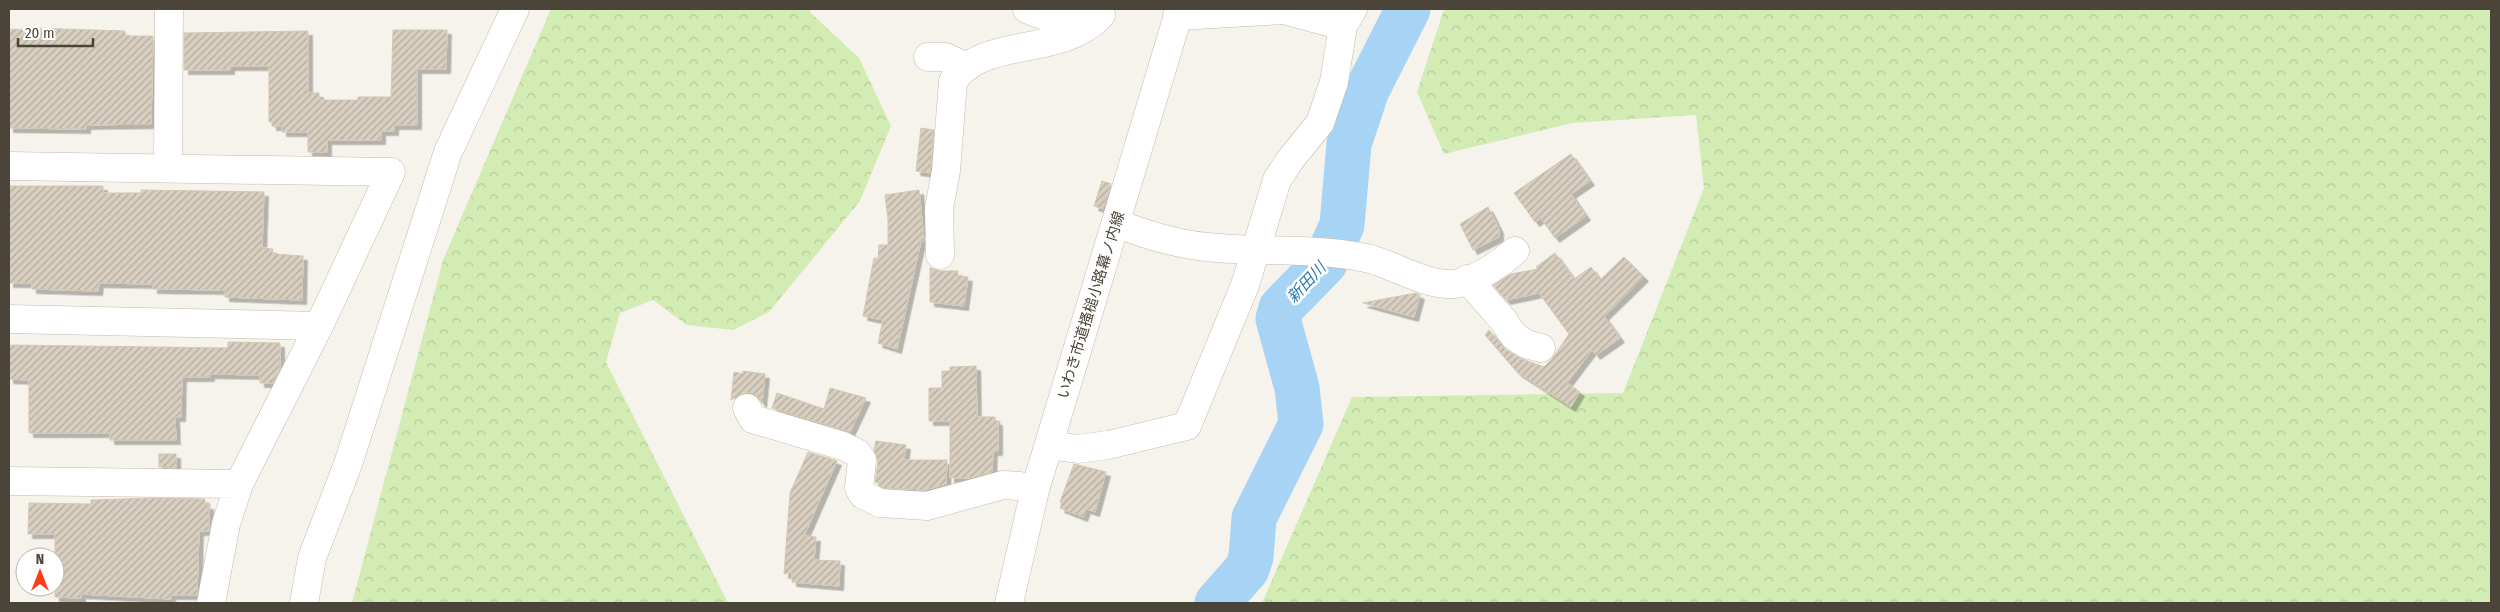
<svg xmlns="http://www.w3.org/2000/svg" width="2500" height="612" font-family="'Fira Sans Condensed','Noto Sans JP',sans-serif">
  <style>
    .forest { fill: url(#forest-crowns) }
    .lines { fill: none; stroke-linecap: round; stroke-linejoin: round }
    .river { stroke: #a7d4f4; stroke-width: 45 }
    .building { fill: url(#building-hatch); stroke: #d4c7b3; filter: url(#shadow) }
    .minor-casing { stroke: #c3bbad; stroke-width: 29 }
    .minor { stroke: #fff; stroke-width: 28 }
    .labels { text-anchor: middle; stroke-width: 5; stroke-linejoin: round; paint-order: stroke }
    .street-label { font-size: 15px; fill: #4b4438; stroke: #fff }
    .water-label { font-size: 16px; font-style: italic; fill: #2a7ab5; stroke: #fff }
  </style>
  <defs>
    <pattern id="forest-crowns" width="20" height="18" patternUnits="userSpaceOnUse" patternTransform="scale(1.25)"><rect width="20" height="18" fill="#d2ecb3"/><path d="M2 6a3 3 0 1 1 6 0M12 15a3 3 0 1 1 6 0" fill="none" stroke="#b6cc9b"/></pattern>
    <pattern id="building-hatch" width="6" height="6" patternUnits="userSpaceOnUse" patternTransform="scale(1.25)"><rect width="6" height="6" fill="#d9cfc0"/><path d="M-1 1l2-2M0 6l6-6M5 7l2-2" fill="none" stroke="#b2aa9d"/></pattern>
    <filter id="shadow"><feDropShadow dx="4.5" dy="4.5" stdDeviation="0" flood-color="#0004"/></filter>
  </defs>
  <rect width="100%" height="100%" fill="#f6f3ec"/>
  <path class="forest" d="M 551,9 L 810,9 L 810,12 L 859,58 L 891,126 L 860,201 L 769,312 L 733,330 L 687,325 L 653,300 L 620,313 L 606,362 L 728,603 L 352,603 L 443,260 Z
    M 1444,9 L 2491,9 L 2491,603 L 1262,603 L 1352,397 L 1623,393 L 1704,188 L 1696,115 L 1572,123 L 1444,154 L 1417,92 Z"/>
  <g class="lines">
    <path class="river" d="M 1217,603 L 1247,569 L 1251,557 L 1254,518 L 1301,424 L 1297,388 L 1278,319 L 1281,308 L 1325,263 L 1342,225 L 1349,144 L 1367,90 L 1408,9"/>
  </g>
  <path class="building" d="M 33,28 L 125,31 L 125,36 L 153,36 L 151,124 L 86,125 L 86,129 L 9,128 L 9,29 L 33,30 Z
    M 393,30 L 447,30 L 446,69 L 417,69 L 417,125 L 394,125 L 394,131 L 381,131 L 381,140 L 327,140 L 327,152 L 308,152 L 308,132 L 282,132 L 282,126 L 272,126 L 272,122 L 269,122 L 269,66 L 230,66 L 230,70 L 184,70 L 184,33 L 308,31 L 308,93 L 319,93 L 319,100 L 358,100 L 358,97 L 391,97 Z
    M 921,128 L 934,130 L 930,173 L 916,171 Z
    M 1571,154 L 1590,181 L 1571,194 L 1586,216 L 1555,238 L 1541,218 L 1535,222 L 1514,193 Z
    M 1102,181 L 1111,184 L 1103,209 L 1094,206 Z
    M 9,186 L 103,186 L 103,193 L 141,193 L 141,190 L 264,192 L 262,248 L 273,249 L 272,254 L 303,256 L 302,300 L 225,297 L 225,290 L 153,289 L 153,284 L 99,283 L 98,291 L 32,289 L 32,283 L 9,283 Z
    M 919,190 L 924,241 L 921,241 L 897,349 L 878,343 L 883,320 L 863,316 L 874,258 L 878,259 L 879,245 L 888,245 L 888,219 L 885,195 Z
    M 1488,207 L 1499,229 L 1499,237 L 1473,250 L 1460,224 Z
    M 1555,253 L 1574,279 L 1591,267 L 1600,280 L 1624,257 L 1644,277 L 1604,316 L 1620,338 L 1596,355 L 1592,350 L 1567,383 L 1580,392 L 1571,407 L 1517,372 L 1485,335 L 1489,330 L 1505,349 L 1522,359 L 1544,367 L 1552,359 L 1569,334 L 1539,293 L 1506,300 L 1493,285 L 1511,274 L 1538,269 L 1536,267 Z
    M 930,268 L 940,271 L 958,271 L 957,276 L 968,277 L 964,306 L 930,302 Z
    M 1416,293 L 1420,295 L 1414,317 L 1363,303 Z
    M 228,342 L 280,343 L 280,369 L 273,383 L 260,383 L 260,375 L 210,374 L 210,377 L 182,377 L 181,417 L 175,417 L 176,440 L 110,440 L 110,433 L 29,433 L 29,380 L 9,379 L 9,345 L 228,348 Z
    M 976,366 L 977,417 L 995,417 L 995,421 L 998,421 L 998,451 L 993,451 L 992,472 L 969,478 L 950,478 L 950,421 L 929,421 L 929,388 L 942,388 L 942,371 L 950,371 L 950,367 Z
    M 743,371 L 765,374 L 762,403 L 756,395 L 748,392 L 731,400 L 734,372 L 743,374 Z
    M 830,388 L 866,398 L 850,432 L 772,408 L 777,393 L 824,409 Z
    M 876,441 L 906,445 L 904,460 L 947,460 L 946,484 L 925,490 L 884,488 L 878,485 L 879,483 L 875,482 L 878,462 L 874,450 Z
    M 808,452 L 837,461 L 804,536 L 816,537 L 814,560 L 840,561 L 839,586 L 792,582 L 792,572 L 784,574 L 790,493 Z
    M 159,454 L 176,454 L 176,468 L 159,467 Z
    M 1074,464 L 1106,472 L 1095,512 L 1086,509 L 1083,517 L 1060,508 L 1062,503 L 1060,502 Z
    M 152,498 L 205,499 L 205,505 L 209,505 L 209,531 L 199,531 L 197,595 L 171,595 L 171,599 L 81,594 L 81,598 L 55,597 L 55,534 L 28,534 L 29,503 L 91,504 L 91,500 Z"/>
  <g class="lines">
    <g class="minor-casing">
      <path id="minor" d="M 1027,9 C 1051,21 1074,21 1099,16
        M 1177,16 L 1284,10 L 1343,26
        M 928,57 L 945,57 L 967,67
        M 9,166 L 391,172 L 319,326 L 239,484 L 226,524 L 211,603
        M 168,167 L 169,9
        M 1116,223 C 1146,235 1176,244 1207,247 C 1260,253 1313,247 1366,258 C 1394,264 1432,290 1460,283 C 1478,279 1501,263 1515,251
        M 940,255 L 939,208 L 946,171 L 953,81 C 985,35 1059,59 1101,15
        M 1467,279 L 1503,320 L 1514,336 L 1526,344 L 1541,348
        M 9,319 L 319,326
        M 747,408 L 753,419 L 843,446 L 857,453 L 862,460 L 859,488 L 863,495 L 880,503 L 927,506 L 1003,485 L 1020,486 L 1035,490
        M 1049,445 L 1078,449 L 1108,445 L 1187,426 L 1245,285 L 1277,180 L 1290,160 L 1320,123 L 1334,82 L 1343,26 L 1353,9
        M 9,481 L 239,484
        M 304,603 L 312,558 L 348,464 L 448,152 L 515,9
        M 1009,603 L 1035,490 L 1180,9"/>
    </g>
    <use href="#minor" class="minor"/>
  </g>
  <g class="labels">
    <g class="street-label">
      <text transform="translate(1091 305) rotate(-73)" y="5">いわき市道搔槌小路幕ノ内線</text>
    </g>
    <g class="water-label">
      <text transform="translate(1306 282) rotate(-47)" y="6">新田川</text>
    </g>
  </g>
  <rect width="2500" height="612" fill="none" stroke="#4b4438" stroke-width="20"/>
  <g transform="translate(40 572)"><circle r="24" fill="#ffffff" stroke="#b7b4af"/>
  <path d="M0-4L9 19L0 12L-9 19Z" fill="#ff3c1a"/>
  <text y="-8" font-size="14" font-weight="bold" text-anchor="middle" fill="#4b4438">N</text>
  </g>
  <path d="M18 38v8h75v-8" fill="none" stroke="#4b4438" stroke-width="2.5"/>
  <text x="25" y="38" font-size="15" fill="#4b4438" stroke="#ffffff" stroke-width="4" paint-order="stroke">20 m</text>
</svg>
